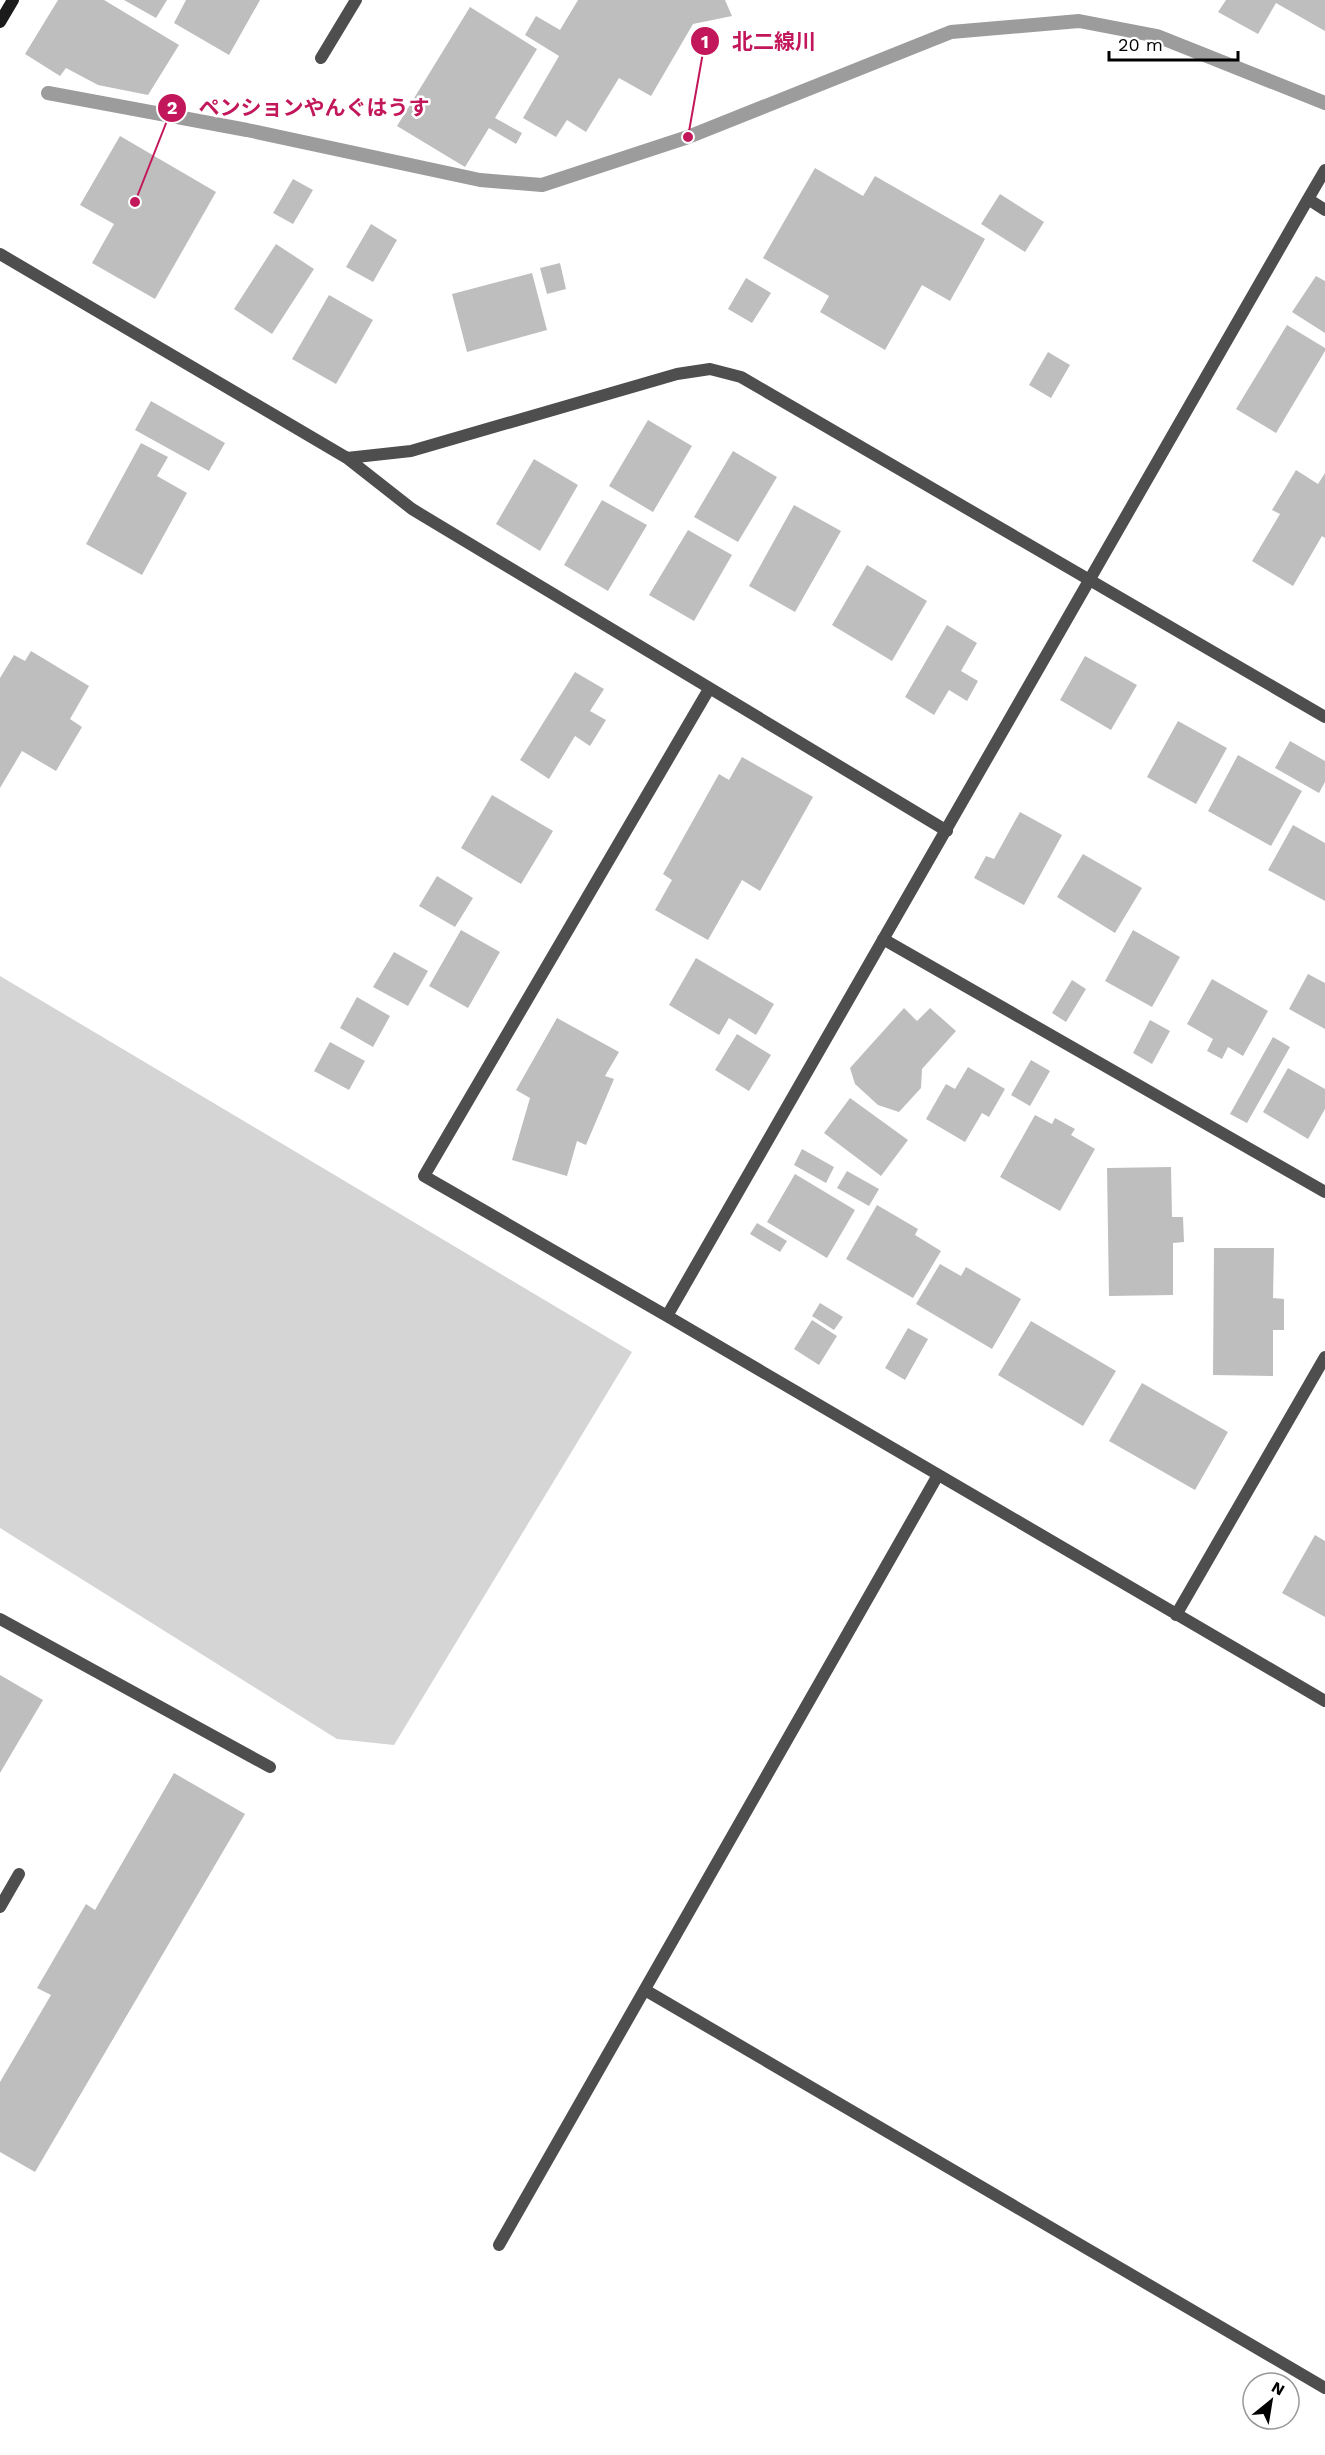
<svg xmlns="http://www.w3.org/2000/svg" width="1325" height="2455" font-family="'Work Sans','Noto Sans JP',sans-serif">
  <style>
    .green { fill: #d5d5d5 }
    .lines { fill: none; stroke-linecap: round; stroke-linejoin: round }
    .stream { stroke: #9c9c9c; stroke-width: 14 }
    .building { fill: #bebebe }
    .lane { stroke: #4e4e4e; stroke-width: 12 }
    .street { stroke: #4e4e4e; stroke-width: 12 }
    .secondary { stroke: #1b1b1b; stroke-width: 12 }
    .leader { fill: none; stroke: #c2185b; stroke-width: 2 }
    .callout-dot { fill: #c2185b; stroke: #fff; stroke-width: 2 }
    .mark-label { font-size: 18px; text-anchor: middle; font-weight: bold; fill: #fff }
    .callout-label { font-size: 21px; text-anchor: middle; font-weight: bold; fill: #c2185b; stroke: #fff; stroke-width: 5; stroke-linejoin: round; paint-order: stroke }
  </style>
  <rect width="100%" height="100%" fill="#fff"/>
  <path class="green" d="M 0,976 L 632,1352 L 394,1745 L 337,1739 L 0,1528 Z"/>
  <g class="lines">
    <path class="stream" d="M 48,93 L 247,130 L 480,180 L 542,185 L 688,137 L 951,32 L 1079,21 L 1157,36 L 1325,103"/>
  </g>
  <path class="building" d="M 58,0 L 104,0 L 179,45 L 148,95 L 98,85 L 66,68 L 60,76 L 25,54 Z
    M 124,0 L 167,0 L 156,18 Z
    M 186,0 L 260,0 L 229,55 L 174,23 Z
    M 578,0 L 725,0 L 732,16 L 693,24 L 651,96 L 619,78 L 586,132 L 567,120 L 556,137 L 523,118 L 559,56 L 525,35 L 536,16 L 560,30 Z
    M 1226,0 L 1325,0 L 1325,31 L 1276,3 L 1258,34 L 1218,12 Z
    M 470,7 L 537,49 L 495,118 L 522,133 L 516,144 L 489,128 L 465,167 L 397,126 Z
    M 120,136 L 216,192 L 155,299 L 92,263 L 114,224 L 80,205 Z
    M 815,168 L 863,196 L 875,176 L 985,239 L 950,301 L 922,285 L 885,350 L 820,312 L 829,296 L 763,258 Z
    M 293,179 L 313,190 L 293,224 L 273,213 Z
    M 1000,194 L 1044,222 L 1025,252 L 981,224 Z
    M 371,224 L 397,240 L 373,282 L 346,267 Z
    M 276,244 L 314,269 L 272,334 L 234,309 Z
    M 560,263 L 566,289 L 547,294 L 540,268 Z
    M 532,273 L 547,330 L 467,352 L 452,294 Z
    M 1316,276 L 1325,281 L 1325,333 L 1292,312 Z
    M 746,278 L 771,293 L 752,323 L 728,309 Z
    M 329,295 L 373,320 L 336,384 L 292,359 Z
    M 1287,325 L 1325,348 L 1325,351 L 1276,433 L 1236,409 Z
    M 1048,352 L 1070,365 L 1051,398 L 1029,385 Z
    M 151,401 L 225,443 L 209,471 L 135,430 Z
    M 648,420 L 692,446 L 653,512 L 609,486 Z
    M 141,443 L 168,457 L 157,476 L 187,493 L 142,575 L 86,544 Z
    M 733,451 L 777,477 L 738,542 L 694,517 Z
    M 534,459 L 578,485 L 540,551 L 496,524 Z
    M 1296,470 L 1318,484 L 1325,473 L 1325,538 L 1322,536 L 1293,586 L 1252,561 L 1280,514 L 1272,510 Z
    M 602,500 L 647,525 L 608,591 L 564,565 Z
    M 794,505 L 841,531 L 795,612 L 749,586 Z
    M 688,530 L 732,555 L 694,621 L 649,595 Z
    M 867,565 L 927,601 L 892,661 L 832,625 Z
    M 947,625 L 977,643 L 961,671 L 978,681 L 967,701 L 949,690 L 934,715 L 905,697 Z
    M 31,651 L 89,686 L 70,719 L 82,727 L 56,771 L 22,751 L 0,788 L 0,678 L 14,655 L 25,661 Z
    M 1085,656 L 1137,685 L 1111,730 L 1060,700 Z
    M 575,672 L 604,689 L 590,711 L 606,720 L 590,746 L 575,736 L 549,779 L 520,760 Z
    M 1178,721 L 1227,748 L 1196,804 L 1147,777 Z
    M 1290,741 L 1325,761 L 1325,782 L 1319,793 L 1275,768 Z
    M 1238,755 L 1302,791 L 1271,846 L 1208,811 Z
    M 742,757 L 813,797 L 760,891 L 742,880 L 708,940 L 655,910 L 672,880 L 663,874 L 719,774 L 729,780 Z
    M 492,795 L 553,831 L 521,884 L 461,848 Z
    M 1020,812 L 1062,835 L 1024,905 L 974,878 L 986,856 L 994,859 Z
    M 1293,825 L 1325,843 L 1325,901 L 1268,870 Z
    M 1083,854 L 1142,888 L 1115,933 L 1057,897 Z
    M 437,876 L 473,898 L 455,927 L 419,906 Z
    M 461,930 L 500,952 L 468,1008 L 429,986 Z
    M 1133,930 L 1180,957 L 1152,1007 L 1105,981 Z
    M 394,952 L 428,971 L 408,1006 L 373,987 Z
    M 696,958 L 774,1004 L 756,1035 L 729,1018 L 719,1035 L 669,1005 Z
    M 1308,974 L 1325,983 L 1325,1029 L 1289,1009 Z
    M 1212,979 L 1268,1011 L 1243,1056 L 1228,1047 L 1222,1059 L 1207,1051 L 1213,1039 L 1187,1024 Z
    M 1072,980 L 1086,989 L 1066,1022 L 1052,1013 Z
    M 357,997 L 390,1016 L 373,1047 L 340,1028 Z
    M 904,1008 L 917,1021 L 930,1008 L 956,1031 L 922,1069 L 921,1088 L 899,1112 L 878,1105 L 855,1084 L 850,1068 Z
    M 557,1018 L 619,1052 L 605,1076 L 614,1079 L 586,1145 L 577,1141 L 567,1176 L 512,1160 L 530,1098 L 516,1090 Z
    M 1150,1020 L 1170,1031 L 1152,1064 L 1133,1053 Z
    M 737,1034 L 771,1055 L 749,1091 L 715,1070 Z
    M 1273,1037 L 1290,1047 L 1247,1123 L 1230,1114 Z
    M 330,1042 L 365,1061 L 349,1090 L 314,1071 Z
    M 1031,1060 L 1050,1071 L 1030,1106 L 1011,1095 Z
    M 968,1067 L 1005,1089 L 989,1117 L 982,1113 L 965,1142 L 926,1119 L 946,1084 L 955,1089 Z
    M 1288,1068 L 1325,1089 L 1325,1109 L 1308,1139 L 1263,1112 Z
    M 850,1098 L 908,1140 L 881,1176 L 824,1133 Z
    M 1035,1115 L 1052,1124 L 1055,1118 L 1075,1129 L 1071,1135 L 1095,1149 L 1060,1211 L 1000,1177 Z
    M 802,1149 L 834,1167 L 826,1183 L 794,1165 Z
    M 1171,1167 L 1172,1217 L 1183,1217 L 1184,1242 L 1173,1243 L 1173,1295 L 1109,1296 L 1107,1168 Z
    M 847,1171 L 879,1189 L 869,1206 L 837,1188 Z
    M 795,1174 L 855,1210 L 827,1258 L 767,1222 Z
    M 877,1205 L 918,1229 L 915,1235 L 941,1251 L 913,1298 L 846,1259 Z
    M 757,1223 L 787,1241 L 780,1252 L 750,1234 Z
    M 1214,1248 L 1274,1248 L 1273,1298 L 1284,1299 L 1284,1330 L 1273,1330 L 1273,1376 L 1213,1375 Z
    M 940,1264 L 961,1276 L 966,1267 L 1021,1299 L 992,1349 L 916,1304 Z
    M 820,1303 L 843,1317 L 834,1330 L 812,1316 Z
    M 812,1320 L 837,1336 L 819,1365 L 794,1349 Z
    M 1031,1321 L 1116,1371 L 1083,1426 L 998,1375 Z
    M 908,1328 L 928,1339 L 905,1380 L 885,1368 Z
    M 1142,1383 L 1228,1432 L 1195,1490 L 1109,1441 Z
    M 1315,1535 L 1325,1541 L 1325,1617 L 1282,1593 Z
    M 0,1675 L 43,1700 L 0,1773 Z
    M 174,1773 L 245,1814 L 35,2172 L 0,2152 L 0,2082 L 51,1995 L 37,1988 L 86,1904 L 95,1910 Z"/>
  <g class="lines">
    <path class="lane" d="M 321,58 L 356,0
      M 0,1619 L 270,1767
      M 0,1907 L 19,1874"/>
    <path class="street" d="M 1308,199 L 1325,170
      M 0,254 L 347,458 L 412,509 L 947,831
      M 347,458 L 411,451 L 677,374 L 710,369 L 741,377 L 1325,717
      M 709,689 L 424,1176 L 667,1316 L 1325,1701
      M 883,939 L 1325,1192
      M 667,1316 L 1308,199 L 1325,210
      M 1176,1615 L 1325,1357
      M 645,1990 L 1325,2388
      M 499,2245 L 938,1475"/>
    <path class="secondary" d="M 0,22 L 13,0"/>
  </g>
  <path class="leader" d="M688 137L705 41M135 202L172 108"/>
  <g class="callout-dot">
    <circle cx="688" cy="137" r="6"/>
    <circle cx="135" cy="202" r="6"/>
    <circle cx="705" cy="41" r="15"/>
    <circle cx="172" cy="108" r="15"/>
  </g>
  <g class="mark-label">
    <text x="705" y="48">1</text>
    <text x="172" y="114">2</text>
  </g>
  <g class="callout-label">
    <text x="774" y="49">北二線川</text>
    <text x="314" y="115">ペンションやんぐはうす</text>
  </g>
  <g transform="translate(1271 2401) rotate(30)"><circle r="28" fill="#ffffff" stroke="#999999" stroke-width="1.5"/>
  <path d="M0-4.5L10 22L0 15L-10 22Z" fill="#000000"/>
  <text y="-9" font-size="16" font-weight="bold" text-anchor="middle" fill="#000000">N</text>
  </g>
  <path d="M1109 51v9h129v-9" fill="none" stroke="#000000" stroke-width="3"/>
  <text x="1118" y="51" font-size="18" fill="#000000" stroke="#ffffff" stroke-width="4.5" paint-order="stroke">20 m</text>
</svg>
